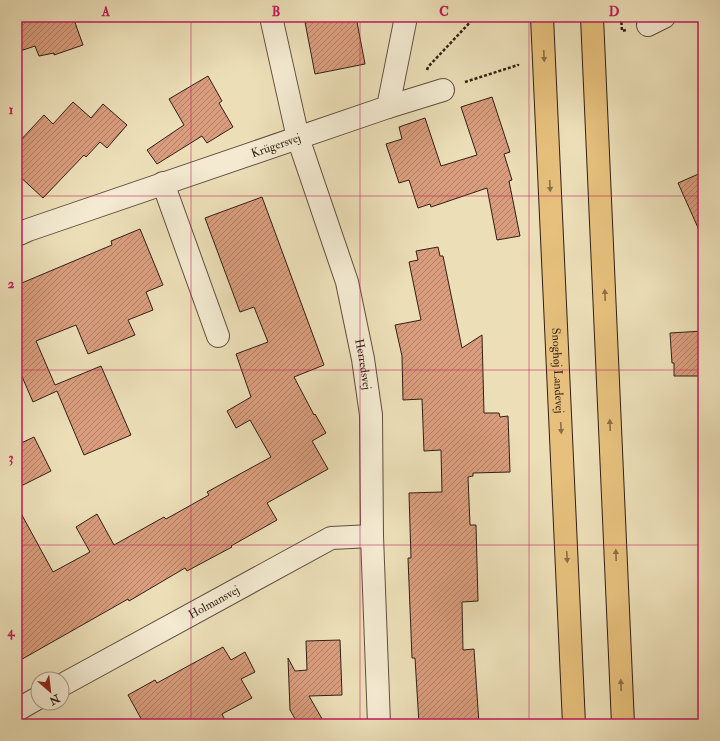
<svg xmlns="http://www.w3.org/2000/svg" width="720" height="741" font-family="'IM FELL Double Pica',serif">
  <style>
    .building { fill: url(#building-hatch); stroke: #321e14 }
    .lines { fill: none; stroke-linecap: round; stroke-linejoin: round }
    .street-casing { stroke: #604e3d; stroke-width: 24 }
    .primary-casing { stroke: #321e14; stroke-width: 24 }
    .path { stroke: #321e14; stroke-width: 2.5; stroke-dasharray: 3 2; stroke-linecap: butt }
    .street { stroke: #f3ead1; stroke-width: 22 }
    .primary { stroke: #e6c07c; stroke-width: 22 }
    .oneway { fill: #8c6f48 }
    .grid { fill: none; stroke: #c2185b; stroke-width: 1; stroke-opacity: 0.55 }
    .labels { text-anchor: middle; stroke-width: 3.5; stroke-linejoin: round; paint-order: stroke }
    .street-label { font-size: 12px; fill: #321e14; stroke: #f3ead1 }
    .neatline { fill: none; stroke: #c2185b; stroke-width: 1.5 }
    .grid-label { font-size: 13px; text-anchor: middle; font-weight: bold; fill: #c2185b }
  </style>
  <defs>
    <pattern id="building-hatch" width="6" height="6" patternUnits="userSpaceOnUse"><rect width="6" height="6" fill="#d99d7d"/><path d="M-1 1l2-2M0 6l6-6M5 7l2-2" fill="none" stroke="#b17f65"/></pattern>
  </defs>
  <rect width="100%" height="100%" fill="#ecdfb8"/>
  <filter id="stains"><feTurbulence type="fractalNoise" baseFrequency=".005" numOctaves="4"/><feColorMatrix values="0 0 0 0 .2 0 0 0 0 .09 0 0 0 0 .02 0 0 0 .5 -.17"/></filter>
  <radialGradient id="worn" r=".72"><stop offset=".6" stop-color="#630" stop-opacity="0"/><stop offset="1" stop-color="#630" stop-opacity=".3"/></radialGradient>
  <path class="building" d="M 17,17 L 73,17 L 83,45 L 54,55 L 54,53 L 39,56 L 35,46 L 17,52 Z
    M 304,17 L 356,17 L 365,64 L 315,74 Z
    M 208,76 L 222,101 L 219,103 L 233,127 L 207,143 L 202,136 L 157,164 L 147,150 L 184,125 L 169,99 Z
    M 492,97 L 510,152 L 504,154 L 512,180 L 509,181 L 520,236 L 497,240 L 487,188 L 431,207 L 430,204 L 418,208 L 409,180 L 399,183 L 386,144 L 402,139 L 399,127 L 425,118 L 441,166 L 477,155 L 461,107 Z
    M 73,102 L 91,118 L 103,104 L 127,125 L 107,148 L 100,142 L 86,157 L 84,155 L 43,198 L 17,174 L 17,144 L 44,115 L 53,124 Z
    M 703,172 L 703,239 L 678,183 Z
    M 262,197 L 324,365 L 294,377 L 314,415 L 315,414 L 326,433 L 312,441 L 328,469 L 267,503 L 277,520 L 231,546 L 232,547 L 187,571 L 185,568 L 129,601 L 128,599 L 17,662 L 17,506 L 53,572 L 90,552 L 76,527 L 97,514 L 114,545 L 164,517 L 166,519 L 209,495 L 207,492 L 271,457 L 250,420 L 236,428 L 227,411 L 251,397 L 236,354 L 268,342 L 254,307 L 240,312 L 205,218 Z
    M 140,229 L 163,285 L 146,292 L 153,310 L 128,320 L 135,335 L 88,354 L 76,325 L 36,341 L 55,385 L 101,366 L 131,435 L 84,455 L 57,391 L 33,402 L 17,365 L 17,285 L 112,245 L 111,241 Z
    M 438,247 L 440,256 L 443,256 L 462,348 L 482,335 L 484,413 L 499,413 L 500,417 L 508,416 L 510,472 L 473,473 L 473,476 L 468,477 L 470,525 L 476,525 L 478,601 L 462,602 L 463,650 L 474,649 L 479,724 L 419,724 L 415,658 L 412,658 L 408,558 L 411,558 L 409,493 L 442,492 L 441,450 L 424,451 L 422,399 L 403,400 L 402,356 L 395,325 L 421,320 L 409,262 L 418,260 L 416,251 Z
    M 703,331 L 703,376 L 674,376 L 674,363 L 672,363 L 670,333 Z
    M 34,437 L 51,471 L 17,488 L 17,445 Z
    M 340,640 L 342,695 L 309,696 L 325,724 L 298,724 L 290,710 L 288,658 L 295,671 L 307,670 L 306,641 Z
    M 223,647 L 231,660 L 245,652 L 255,672 L 241,679 L 252,698 L 222,714 L 227,724 L 144,724 L 128,695 L 155,680 L 157,683 Z"/>
  <g class="lines">
    <g class="street-casing">
      <g id="street">
        <path id="s1" d="M 271,17 L 298,138 L 347,282 L 363,359 L 371,415 L 372,536 L 379,724"/>
        <path d="M 648,25 L 664,17"/>
        <path d="M 388,107 L 443,90"/>
        <path d="M 163,183 L 218,336"/>
        <path id="s2" d="M 17,235 L 28,230 L 388,107 L 406,17"/>
        <path id="s3" d="M 62,685 L 331,538 L 372,536"/>
        <path d="M 17,710 L 38,698"/>
      </g>
    </g>
    <g class="primary-casing">
      <g id="primary">
        <path id="s4" d="M 542,17 L 574,724"/>
        <path d="M 592,17 L 623,724"/>
      </g>
    </g>
    <path class="path" d="M 621,17 L 622,31 L 626,30
      M 427,70 L 428,67 L 475,17
      M 465,82 L 518,65 L 518,64"/>
    <use href="#street" class="street"/>
    <use href="#primary" class="primary"/>
  </g>
  <defs><path id="oneway-solid" d="M-6-.8H1V-3.2L6.5 0L1 3.2V.8H-6Z"/></defs>
  <g class="oneway">
    <use href="#oneway-solid" transform="translate(544 56) rotate(87)"/>
    <use href="#oneway-solid" transform="translate(550 186) rotate(87)"/>
    <use href="#oneway-solid" transform="translate(605 295) rotate(-92)"/>
    <use href="#oneway-solid" transform="translate(610 425) rotate(-92)"/>
    <use href="#oneway-solid" transform="translate(561 428) rotate(87)"/>
    <use href="#oneway-solid" transform="translate(616 555) rotate(-92)"/>
    <use href="#oneway-solid" transform="translate(567 557) rotate(87)"/>
    <use href="#oneway-solid" transform="translate(621 685) rotate(-92)"/>
  </g>
  <path class="grid" d="M 191,17 L 191,724M 360,17 L 360,724M 529,17 L 529,724M 17,196 L 703,196M 17,370 L 703,370M 17,545 L 703,545"/>
  <g class="labels">
    <g class="street-label">
      <text dy="4" stroke="none"><textPath href="#s2" startOffset="274">Krügersvej</textPath></text>
      <text dy="4" stroke="none"><textPath href="#s1" startOffset="360">Herredsvej</textPath></text>
      <text dy="4" stroke="none"><textPath href="#s4" startOffset="354">Snoghøj Landevej</textPath></text>
      <text dy="4" stroke="none"><textPath href="#s3" startOffset="173">Holmansvej</textPath></text>
    </g>
  </g>
  <rect width="720" height="741" fill="none" stroke="#ecdfb8" stroke-width="44"/>
  <g transform="translate(50 691) rotate(152)"><circle r="19" fill="#f3ead1" stroke="#a69885"/>
  <path d="M0-3L7 15L0 10L-7 15Z" fill="#8f2418"/>
  <text y="-6" font-size="11" font-weight="bold" text-anchor="middle" fill="#321e14">N</text>
  </g>
  <rect x="22" y="22" width="676" height="697" class="neatline"/>
  <g class="grid-label">
    <text x="106" y="16">A</text>
    <text x="276" y="16">B</text>
    <text x="444" y="16">C</text>
    <text x="614" y="16">D</text>
    <text x="11" y="114">1</text>
    <text x="11" y="288">2</text>
    <text x="11" y="462">3</text>
    <text x="11" y="636">4</text>
  </g>
  <rect width="100%" height="100%" filter="url(#stains)"/>
  <rect width="100%" height="100%" fill="url(#worn)"/>
</svg>
